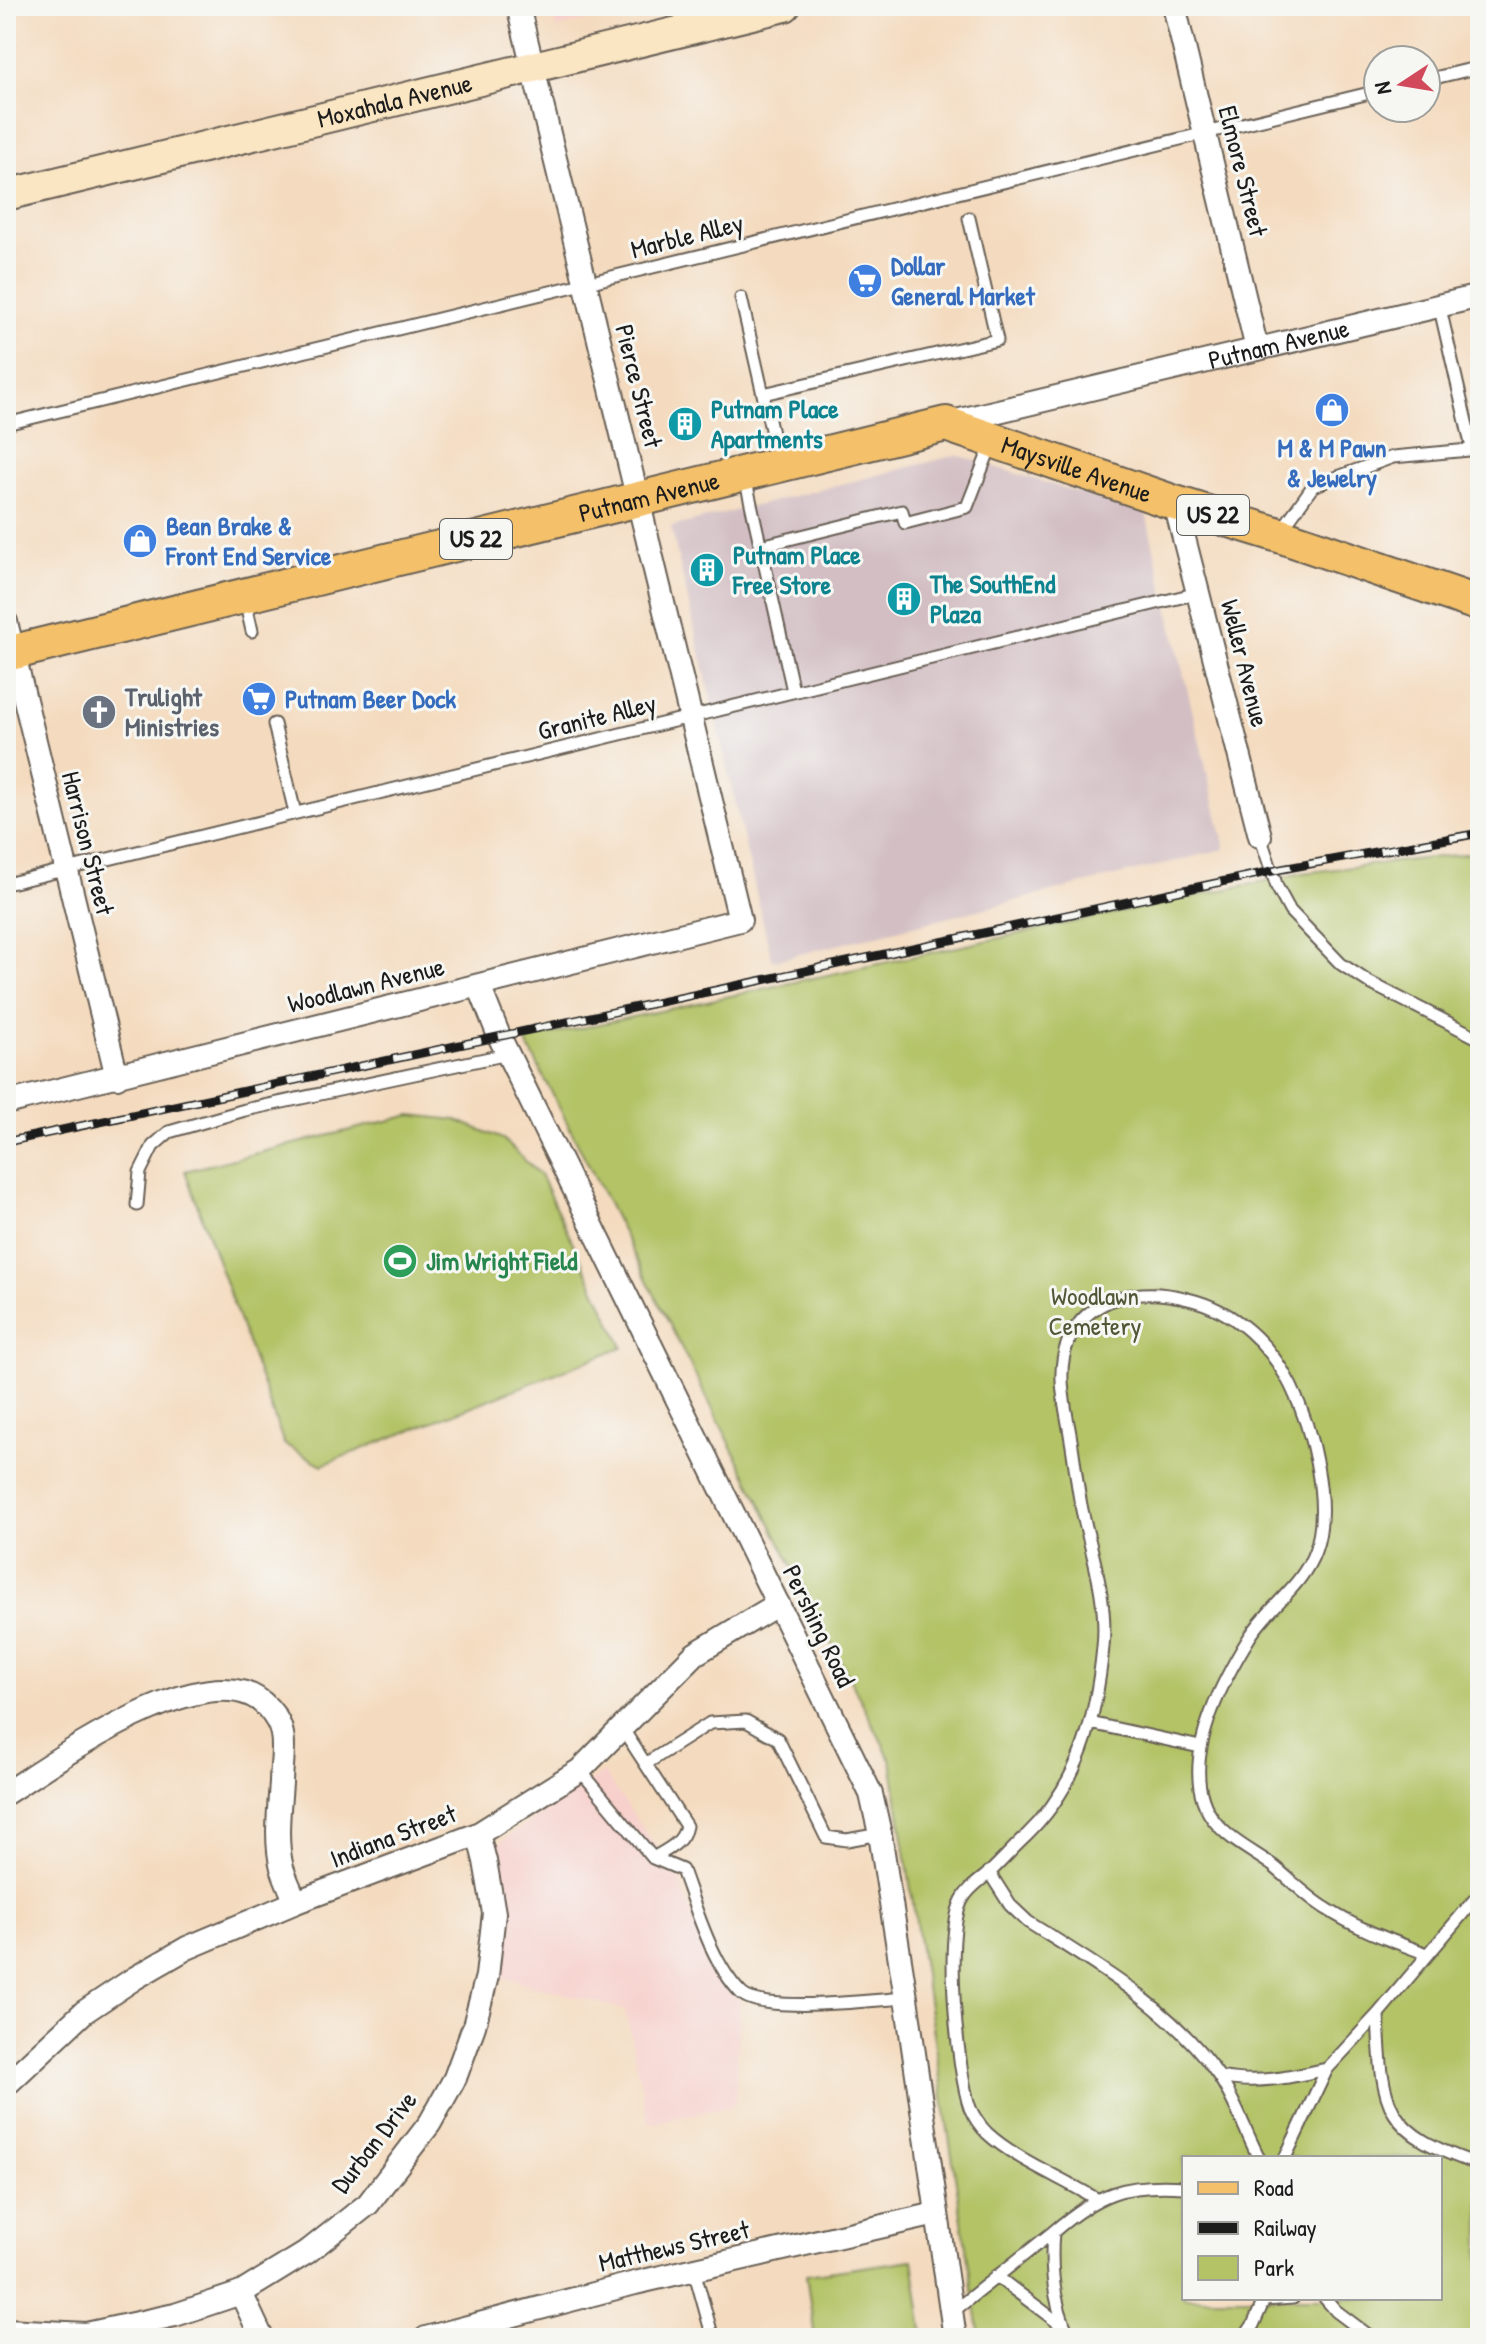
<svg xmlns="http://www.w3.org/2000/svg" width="1486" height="2344" font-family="'Patrick Hand',sans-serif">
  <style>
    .built { fill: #f7d0cc }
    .industrial { fill: #d2bec3 }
    .green { fill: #b3c366; stroke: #687041; stroke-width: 2; fill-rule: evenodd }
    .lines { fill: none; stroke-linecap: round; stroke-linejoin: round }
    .lane-casing { stroke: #685f55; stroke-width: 15 }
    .street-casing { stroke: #685f55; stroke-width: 26 }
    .secondary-casing { stroke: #685f55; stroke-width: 34 }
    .primary-casing { stroke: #685f55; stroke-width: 38 }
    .lane { stroke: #fff; stroke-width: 11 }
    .street { stroke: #fff; stroke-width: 22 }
    .secondary { stroke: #fbe6c3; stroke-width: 30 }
    .primary { stroke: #f4c16a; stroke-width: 34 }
    .rail-casing { stroke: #1c1c1c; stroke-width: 9 }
    .rail { stroke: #f6f6f2; stroke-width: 6; stroke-dasharray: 18; stroke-linecap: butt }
    .labels { text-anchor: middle; stroke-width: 6; stroke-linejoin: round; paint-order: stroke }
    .shield { fill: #f6f6f2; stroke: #5d5d5c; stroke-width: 2 }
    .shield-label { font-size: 24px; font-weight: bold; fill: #1c1c1c }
    .street-label { font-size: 26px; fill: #1c1c1c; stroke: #f6f6f2 }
    .shop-label { font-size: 26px; font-weight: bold; fill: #366cbe; stroke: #f6f6f2; text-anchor: start }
    .culture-label { font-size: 26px; font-weight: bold; fill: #0d838f; stroke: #f6f6f2; text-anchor: start }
    .worship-label { font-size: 26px; font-weight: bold; fill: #5b616d; stroke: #f6f6f2; text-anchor: start }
    .leisure-label { font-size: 26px; font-weight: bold; fill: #27864d; stroke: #f6f6f2; text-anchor: start }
    .park-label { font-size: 26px; fill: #515636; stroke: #f6f6f2 }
  </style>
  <rect width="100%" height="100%" fill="#f6f6f2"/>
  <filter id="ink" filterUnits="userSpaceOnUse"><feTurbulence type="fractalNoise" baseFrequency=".0125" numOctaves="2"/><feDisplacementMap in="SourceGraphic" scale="16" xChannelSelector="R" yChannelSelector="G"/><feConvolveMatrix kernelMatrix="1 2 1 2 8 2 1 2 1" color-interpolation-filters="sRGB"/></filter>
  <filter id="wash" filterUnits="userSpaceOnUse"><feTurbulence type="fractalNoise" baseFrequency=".006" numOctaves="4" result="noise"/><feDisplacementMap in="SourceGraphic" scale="32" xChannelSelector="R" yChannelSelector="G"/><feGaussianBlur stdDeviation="1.8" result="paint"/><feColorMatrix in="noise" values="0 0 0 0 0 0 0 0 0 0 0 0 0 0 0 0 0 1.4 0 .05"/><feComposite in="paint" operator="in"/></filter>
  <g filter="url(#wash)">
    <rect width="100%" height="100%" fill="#f4dbbf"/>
    <path class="built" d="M 551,6 L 644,6 L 556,28 Z
      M 603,1772 L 678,1877 L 704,1949 L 740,2002 L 735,2105 L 649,2124 L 625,2010 L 498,1976 L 496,1845 Z"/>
    <path class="industrial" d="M 957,455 L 1146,514 L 1225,849 L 772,961 L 671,527 Z"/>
    <path class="green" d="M 1480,852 L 1480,2338 L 980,2338 L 891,1760 L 525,1040 L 1302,873 ZM 1184,2158 L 1440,2158 L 1440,2298 L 1184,2298 Z
      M 411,1115 L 456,1120 L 503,1139 L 540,1175 L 623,1347 L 322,1465 L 284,1444 L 185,1171 Z
      M 913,2260 L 924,2338 L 815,2338 L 806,2275 Z"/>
  </g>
  <g filter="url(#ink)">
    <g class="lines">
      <g class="lane-casing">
        <path id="lane" d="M 1426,80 L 1480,67
          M 741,298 L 778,460
          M 1439,304 L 1472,448
          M 763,394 L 997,340 L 969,218
          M 6,424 L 1378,91
          M 745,477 L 793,691
          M 1281,531 L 1313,486 L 1393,457 L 1480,449
          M 761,546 L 902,511 L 905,523 L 967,507 L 992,443
          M 245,600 L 252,631
          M 274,724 L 295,813
          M 1260,836 L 1277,887 L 1290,911 L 1341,964 L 1370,983 L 1480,1039
          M 6,884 L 1198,593
          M 137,1205 L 140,1172 L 153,1146 L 169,1132 L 245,1110 L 508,1054
          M 1090,1723 L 1200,1747
          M 622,1728 L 686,1826 C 683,1843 667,1850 653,1858
          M 647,1763 L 710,1723 L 746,1721 L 778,1739 L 826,1837 L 847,1840 L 880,1834
          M 580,1770 L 653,1858 L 682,1870 C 696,1908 712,1964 741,1993 C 762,2014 874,2000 906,1998
          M 989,1872 L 1010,1905 L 1028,1922 C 1096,1965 1172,2008 1218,2075 C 1235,2100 1245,2131 1259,2158
          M 1378,2014 C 1382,2111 1384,2132 1480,2165
          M 1220,2077 C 1257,2085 1291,2077 1327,2069
          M 1285,2158 L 1327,2069 L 1378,2014 L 1480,1893
          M 1098,2200 C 1063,2178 1016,2160 987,2133 C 980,2126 974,2117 970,2108 C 957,2071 944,1935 962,1900 C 968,1888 980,1881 990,1872 C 1002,1861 1013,1848 1025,1837 C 1079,1785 1096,1720 1103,1647 C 1108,1601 1092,1555 1082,1510 C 1077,1487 1075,1463 1071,1440 C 1066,1408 1055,1373 1068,1342 C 1088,1294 1143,1287 1188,1299 C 1235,1310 1270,1344 1291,1386 C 1312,1428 1332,1506 1315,1551 C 1302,1587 1269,1606 1249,1638 C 1220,1685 1173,1772 1216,1823 C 1231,1841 1254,1852 1272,1865 C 1291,1880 1307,1897 1327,1909 C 1357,1929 1393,1941 1427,1954
          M 694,2270 L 713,2338
          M 996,2276 L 1064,2327
          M 1325,2298 L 1336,2311 L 1372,2338
          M 1265,2300 L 1293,2298
          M 951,2313 L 1053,2232
          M 1070,2338 C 1054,2306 1050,2268 1053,2232 C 1098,2193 1124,2183 1184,2187
          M 1244,2338 L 1253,2325 L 1265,2298"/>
      </g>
      <g class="street-casing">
        <g id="street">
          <path d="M 1174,6 L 1257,349"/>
          <path id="s1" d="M 948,423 L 1480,296"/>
          <path d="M 1175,503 L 1260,836"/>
          <path d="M 6,622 L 117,1077"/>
          <path d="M 479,986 L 499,1036 L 871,1794 L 880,1834 L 906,1998 L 955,2338"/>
          <path d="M 6,1103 L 740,920 L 518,6"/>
          <path d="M 6,1793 C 56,1761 215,1646 268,1708 C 275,1716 280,1723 282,1734 C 285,1749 281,1768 281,1783 C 279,1811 275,1841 282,1868 C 286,1880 291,1891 296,1902"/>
          <path d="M 6,2085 L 84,2012 L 135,1978 L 187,1948 L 296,1902 L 478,1834 L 580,1770 L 695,1654 L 778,1604"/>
          <path d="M 241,2293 L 262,2338"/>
          <path d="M 6,2330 L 86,2334 L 175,2315 L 241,2293 L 306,2253 L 368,2204 L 430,2123 L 455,2078 L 474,2026 L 487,1976 L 494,1913 L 485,1861 L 478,1834"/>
          <path d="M 426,2338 L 635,2283 L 936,2214"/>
        </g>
      </g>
      <g class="secondary-casing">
        <g id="secondary">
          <path id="s2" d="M 6,195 L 785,6"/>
        </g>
      </g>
      <g class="primary-casing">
        <g id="primary">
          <path id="s3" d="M 6,654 L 946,424 L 1175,503 L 1279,535 L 1480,604"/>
        </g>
      </g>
      <use href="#lane" class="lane"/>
      <use href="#street" class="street"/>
      <use href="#secondary" class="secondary"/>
      <use href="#primary" class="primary"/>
      <g class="rail-casing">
        <path id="rail" d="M 6,1142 L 1282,869 L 1480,833"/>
      </g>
      <use href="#rail" class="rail"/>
    </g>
  </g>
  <defs>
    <g id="supermarket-disc" transform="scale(1.8)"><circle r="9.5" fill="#3f7fe0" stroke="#f6f6f2"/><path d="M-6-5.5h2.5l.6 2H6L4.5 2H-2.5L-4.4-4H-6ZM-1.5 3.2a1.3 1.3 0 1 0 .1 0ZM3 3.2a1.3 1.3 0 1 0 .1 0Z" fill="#fff"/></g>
    <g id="shop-disc" transform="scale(1.8)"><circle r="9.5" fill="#3f7fe0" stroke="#f6f6f2"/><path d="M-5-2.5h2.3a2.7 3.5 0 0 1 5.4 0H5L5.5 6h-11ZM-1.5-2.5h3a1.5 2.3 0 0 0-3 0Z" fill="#fff"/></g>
    <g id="building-disc" transform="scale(1.8)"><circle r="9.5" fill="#0f9aa8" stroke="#f6f6f2"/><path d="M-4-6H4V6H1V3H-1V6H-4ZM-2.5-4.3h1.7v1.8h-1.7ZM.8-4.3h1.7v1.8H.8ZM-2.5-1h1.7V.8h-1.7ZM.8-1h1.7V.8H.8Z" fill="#fff"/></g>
    <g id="church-disc" transform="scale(1.8)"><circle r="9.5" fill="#6b7280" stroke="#f6f6f2"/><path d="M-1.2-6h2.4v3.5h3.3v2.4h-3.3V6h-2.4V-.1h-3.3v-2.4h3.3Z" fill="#fff"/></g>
    <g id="stadium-disc" transform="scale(1.8)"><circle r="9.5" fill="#2e9e5b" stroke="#f6f6f2"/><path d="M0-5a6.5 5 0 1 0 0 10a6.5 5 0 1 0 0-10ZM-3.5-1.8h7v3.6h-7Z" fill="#fff"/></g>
  </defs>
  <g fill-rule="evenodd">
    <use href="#supermarket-disc" x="865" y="281"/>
    <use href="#shop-disc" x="1332" y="410"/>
    <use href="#building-disc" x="685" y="424"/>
    <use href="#shop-disc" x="140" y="541"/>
    <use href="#building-disc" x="707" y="570"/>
    <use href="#building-disc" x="904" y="599"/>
    <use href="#supermarket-disc" x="259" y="699"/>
    <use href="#church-disc" x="99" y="712"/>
    <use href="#stadium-disc" x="400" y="1261"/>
  </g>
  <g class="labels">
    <g class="shield">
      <rect x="1177" y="495" width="72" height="40" rx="6"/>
      <rect x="440" y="519" width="72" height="40" rx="6"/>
    </g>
    <g class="shield-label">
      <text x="1213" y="523">US 22</text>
      <text x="476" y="547">US 22</text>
    </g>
    <g class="street-label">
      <text dy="9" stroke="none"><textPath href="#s2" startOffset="400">Moxahala Avenue</textPath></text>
      <text transform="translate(1243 171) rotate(76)" y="9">Elmore Street</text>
      <text transform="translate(687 236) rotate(-14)" y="9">Marble Alley</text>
      <text dy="9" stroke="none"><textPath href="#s1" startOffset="340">Putnam Avenue</textPath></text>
      <text transform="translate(639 386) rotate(76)" y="9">Pierce Street</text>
      <text dy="9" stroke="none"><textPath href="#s3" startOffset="1106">Maysville Avenue</textPath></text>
      <text dy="9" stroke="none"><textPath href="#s3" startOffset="662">Putnam Avenue</textPath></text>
      <text transform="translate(1245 663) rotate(76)" y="9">Weller Avenue</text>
      <text transform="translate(597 717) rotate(-14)" y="9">Granite Alley</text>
      <text transform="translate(88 843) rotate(76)" y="9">Harrison Street</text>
      <text transform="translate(366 985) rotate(-14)" y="9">Woodlawn Avenue</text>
      <text transform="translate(819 1626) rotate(64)" y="9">Pershing Road</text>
      <text transform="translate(393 1836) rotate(-21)" y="9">Indiana Street</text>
      <text transform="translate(374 2142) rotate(-52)" y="9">Durban Drive</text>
      <text transform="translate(674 2246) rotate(-13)" y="9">Matthews Street</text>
    </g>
    <g class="shop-label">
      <text x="891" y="275">Dollar<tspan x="891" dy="30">General Market</tspan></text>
      <text x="1332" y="457" text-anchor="middle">M &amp; M Pawn<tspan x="1332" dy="30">&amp; Jewelry</tspan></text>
      <text x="166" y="535">Bean Brake &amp;<tspan x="166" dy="30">Front End Service</tspan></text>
      <text x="285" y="708">Putnam Beer Dock</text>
    </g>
    <g class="culture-label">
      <text x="711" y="418">Putnam Place<tspan x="711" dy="30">Apartments</tspan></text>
      <text x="733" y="564">Putnam Place<tspan x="733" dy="30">Free Store</tspan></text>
      <text x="930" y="593">The SouthEnd<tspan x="930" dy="30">Plaza</tspan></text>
    </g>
    <g class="worship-label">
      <text x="125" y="706">Trulight<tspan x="125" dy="30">Ministries</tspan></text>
    </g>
    <g class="leisure-label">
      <text x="426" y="1270">Jim Wright Field</text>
    </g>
    <g class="park-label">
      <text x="1095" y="1305">Woodlawn<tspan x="1095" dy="30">Cemetery</tspan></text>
    </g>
  </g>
  <rect width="1486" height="2344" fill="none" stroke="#f6f6f2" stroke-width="32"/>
  <rect x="1182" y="2156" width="260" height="144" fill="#f6f6f2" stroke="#9f9f9c" stroke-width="2"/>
  <rect x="1198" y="2182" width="40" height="12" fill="#f4c16a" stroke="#9f9f9c" stroke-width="2"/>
  <text x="1254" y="2196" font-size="24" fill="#1c1c1c">Road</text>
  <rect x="1198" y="2222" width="40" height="12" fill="#1c1c1c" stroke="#9f9f9c" stroke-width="2"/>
  <text x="1254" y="2236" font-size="24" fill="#1c1c1c">Railway</text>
  <rect x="1198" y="2256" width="40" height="24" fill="#b3c366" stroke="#9f9f9c" stroke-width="2"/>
  <text x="1254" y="2276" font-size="24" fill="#1c1c1c">Park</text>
  <g transform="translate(1402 84) rotate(258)"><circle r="38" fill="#f6f6f2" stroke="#9f9f9c" stroke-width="2"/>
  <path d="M0-6L14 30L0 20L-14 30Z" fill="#d1495b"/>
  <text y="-12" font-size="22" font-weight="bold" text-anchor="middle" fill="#1c1c1c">N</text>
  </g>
</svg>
